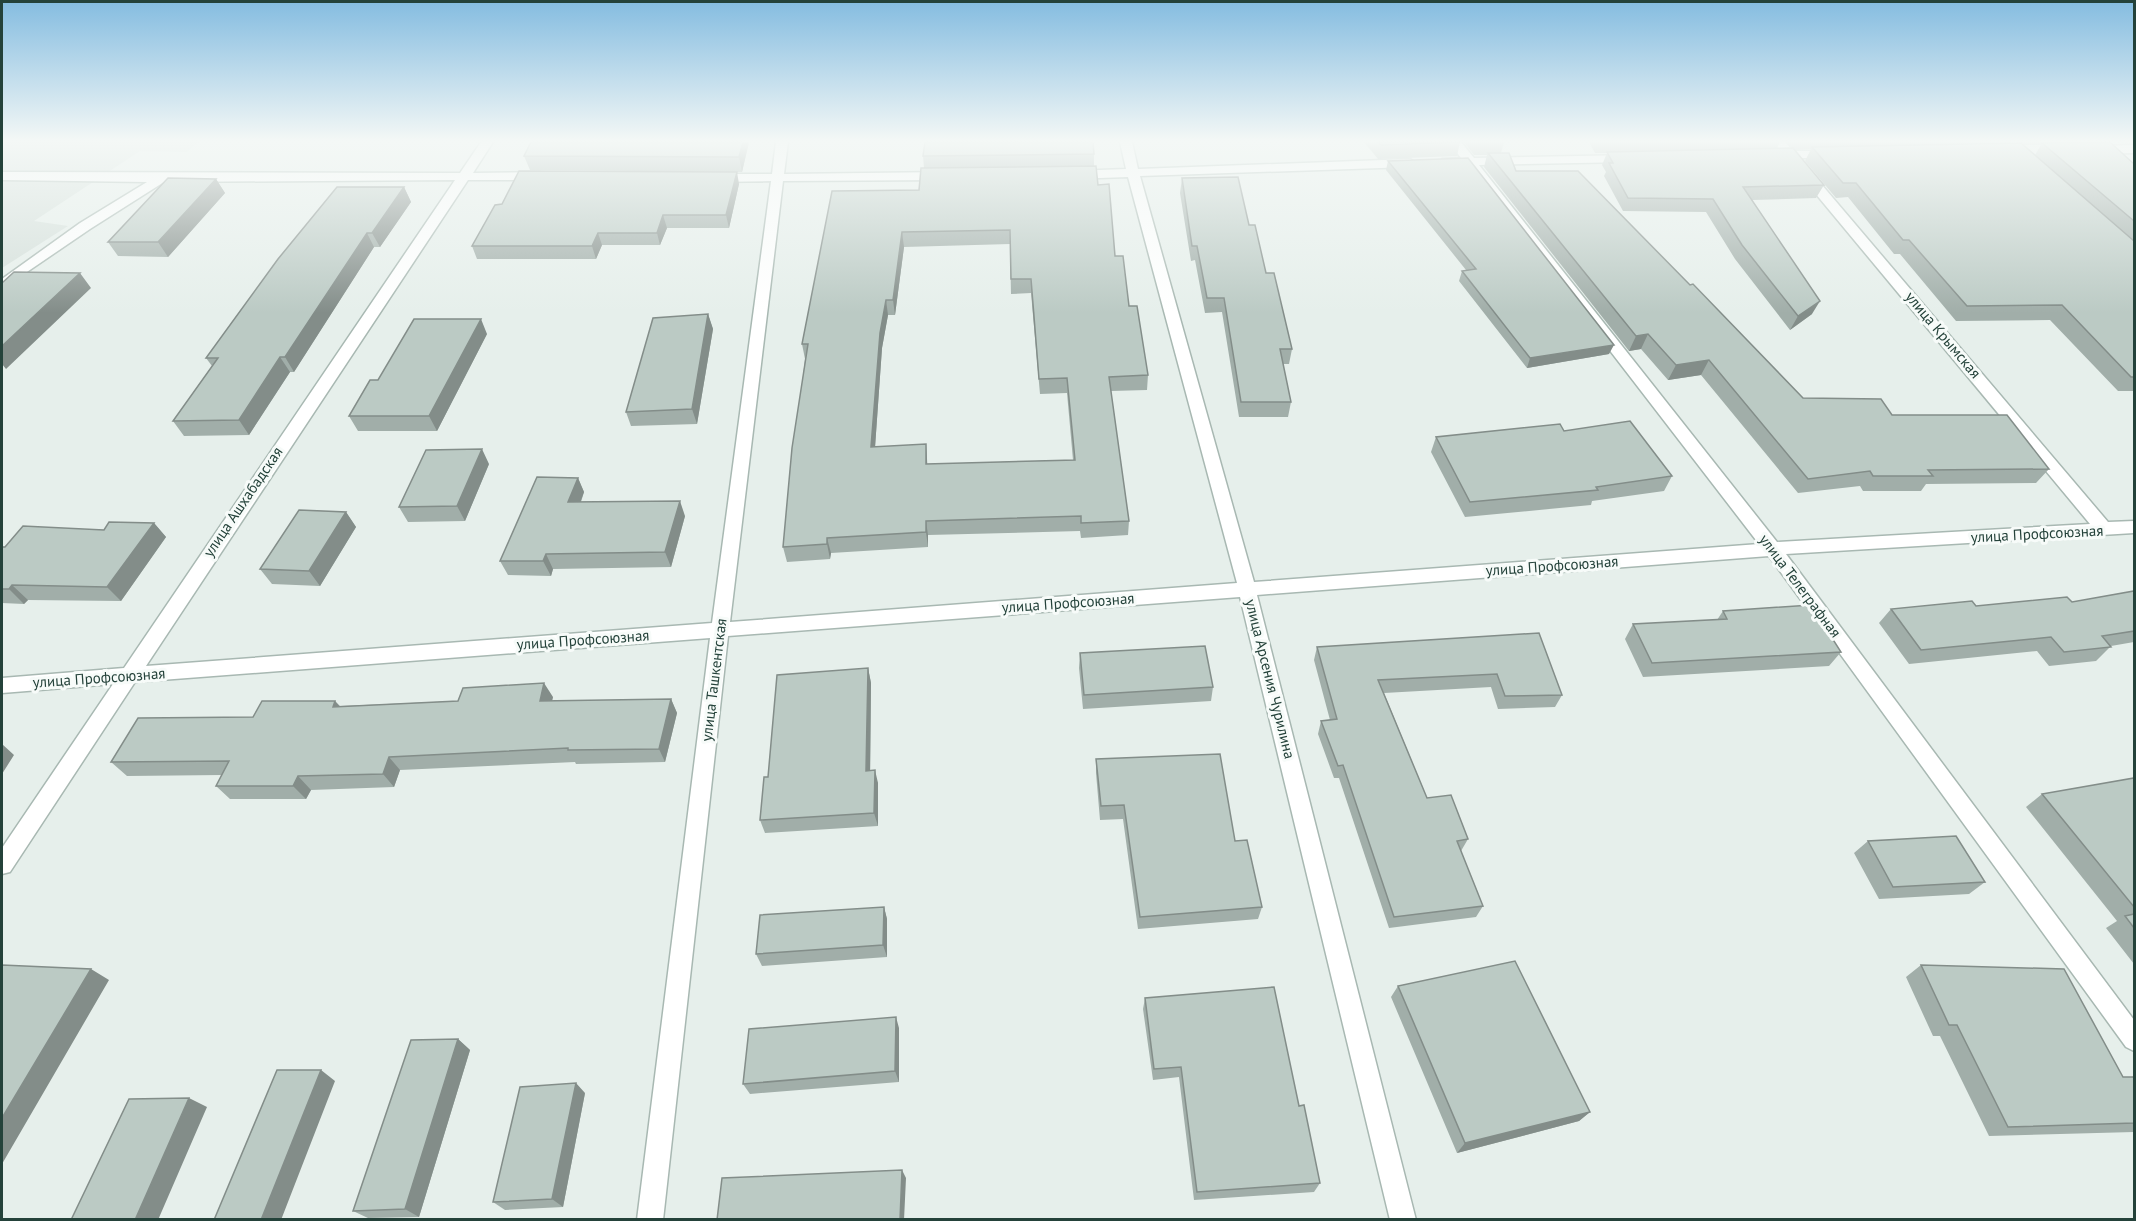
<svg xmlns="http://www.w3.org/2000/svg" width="2136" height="1221" font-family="'PT Sans',sans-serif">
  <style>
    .built { fill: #d4dfda }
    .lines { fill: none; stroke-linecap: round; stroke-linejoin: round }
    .minor-casing { stroke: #a8b8b2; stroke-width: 3 }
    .minor { fill: #fff; fill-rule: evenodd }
    .wall { fill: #a1aea9; fill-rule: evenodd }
    .shaded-wall { fill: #838d89 }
    .building { fill: #bbcac4; stroke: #838d89; stroke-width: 1.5; fill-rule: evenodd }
    .labels { text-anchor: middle; stroke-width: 6; stroke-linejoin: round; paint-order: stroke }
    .street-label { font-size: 15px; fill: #24423a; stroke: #f7fbf9 }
  </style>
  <rect width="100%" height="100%" fill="#e6efeb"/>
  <path class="built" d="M 2,142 L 198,142 L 187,152 L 140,151 L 34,221 L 68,226 L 2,268 Z"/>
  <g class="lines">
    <g class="minor-casing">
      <path id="minor" d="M 481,142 L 493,142 L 473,173 L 540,172 L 546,176 L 540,180 L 468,180 L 146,666 L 712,623 L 771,181 L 715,182 L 709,178 L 715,174 L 772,174 L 776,142 L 788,142 L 784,174 L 945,172 L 951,176 L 945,180 L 783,181 L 730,622 L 1237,583 L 1128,177 L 1072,179 L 1066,175 L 1072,171 L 1126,169 L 1120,142 L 1132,142 L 1138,169 L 1410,159 L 1416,163 L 1410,167 L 1140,176 L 1254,582 L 1759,544 L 1467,165 L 1442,165 L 1442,159 L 1461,158 L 1449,142 L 1461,142 L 1474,158 L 1633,155 L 1633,161 L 1629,162 L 1479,165 L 1777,542 L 2090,524 L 1786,158 L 1773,159 L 1767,155 L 1769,152 L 1780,151 L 1773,142 L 1785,142 L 1793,151 L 1837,151 L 1839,154 L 1833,158 L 1799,158 L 2108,522 L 2134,521 L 2134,533 L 1786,554 L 2134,1020 L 2134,1051 L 2126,1047 L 1769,556 L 1257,595 L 1416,1220 L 1390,1220 L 1240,597 L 728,636 L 663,1220 L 637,1220 L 710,638 L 135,682 L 10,872 L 2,874 L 2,848 L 113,684 L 2,693 L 2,678 L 124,668 L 455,180 L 164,182 L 90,229 L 2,289 L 2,279 L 80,223 L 147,182 L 2,180 L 2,172 L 460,173 Z
        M 2134,145 L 2134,153 L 2094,154 L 2088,150 L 2094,146 Z"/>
    </g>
    <use href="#minor" class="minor"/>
  </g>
  <path class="wall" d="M 531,142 L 749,142 L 742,172 L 530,170 L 524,156 Z
    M 1364,142 L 1460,142 L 1457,156 L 1378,159 Z
    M 1464,142 L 1504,142 L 1501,153 L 1516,171 L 1690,285 L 1803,398 L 1892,415 L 2049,469 L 2036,483 L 1926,484 L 1921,491 L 1863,491 L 1860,486 L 1798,493 L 1701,375 L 1668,380 L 1641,349 L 1629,351 L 1484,167 L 1487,155 L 1474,155 Z
    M 1589,142 L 1780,142 L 1777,148 L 1824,185 L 1816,198 L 1752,200 L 1812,314 L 1790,330 L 1735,259 L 1706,212 L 1623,211 L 1604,176 L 1606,172 L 1602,165 L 1607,153 L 1595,153 Z
    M 1787,142 L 2011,142 L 2008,144 L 2017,143 L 2013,142 L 2089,142 L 2088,142 L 2134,164 L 2134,391 L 2118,391 L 2050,320 L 1956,321 L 1900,254 L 1894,254 L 1848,197 L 1836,198 L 1805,161 L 1811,149 L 1794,150 ZM 2023,145 L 2041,145 L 2035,155 Z
    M 1094,154 L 1094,166 L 1098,185 L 1115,256 L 1148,375 L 1147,390 L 1111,391 L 1129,521 L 1128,535 L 1081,538 L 1080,531 L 928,535 L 928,547 L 831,553 L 830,559 L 787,562 L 783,547 L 805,359 L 802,344 L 919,190 L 924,168 L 923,156 ZM 1010,244 L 1011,294 L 1031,293 L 1040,394 L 1067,393 L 1073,460 L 927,464 L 926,444 L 875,447 L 882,348 L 888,315 L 895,315 L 904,247 Z
    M 1388,161 L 1609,354 L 1527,368 L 1459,281 L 1462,271 L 1466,270 L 1386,170 Z
    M 1182,178 L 1249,225 L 1292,349 L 1289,364 L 1283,364 L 1291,402 L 1288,417 L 1239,417 L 1222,312 L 1205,313 L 1195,260 L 1191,261 L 1180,193 Z
    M 216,179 L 225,193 L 168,257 L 118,256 L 108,242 Z
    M 739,184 L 729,228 L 667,228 L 660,245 L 602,245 L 596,259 L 477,259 L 472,246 Z
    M 404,187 L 411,202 L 380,247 L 374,247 L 294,372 L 290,372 L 249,435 L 184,436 L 173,421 L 212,366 L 206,358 Z
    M 708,314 L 713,329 L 697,424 L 631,426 L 626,412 Z
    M 487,334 L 437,431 L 358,431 L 349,416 L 378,380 Z
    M 1564,431 L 1672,476 L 1664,491 L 1592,501 L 1591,505 L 1465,517 L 1431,452 L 1436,437 Z
    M 489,464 L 465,521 L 408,522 L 399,507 Z
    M 578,478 L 584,492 L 581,502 L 685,516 L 671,567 L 553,569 L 551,576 L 508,575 L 500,561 Z
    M 346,512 L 356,527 L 320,586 L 272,584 L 260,569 Z
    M 154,523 L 166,537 L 121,601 L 28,600 L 24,604 L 2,603 L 2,547 L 5,547 L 104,530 Z
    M 2134,591 L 2134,642 L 2111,646 L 2096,661 L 2049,666 L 2037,651 L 1909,664 L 1879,623 L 1891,609 L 1976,606 L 2072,602 Z
    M 1723,611 L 1841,652 L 1829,666 L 1643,677 L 1625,639 L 1633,624 L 1717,620 Z
    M 1539,633 L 1562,695 L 1555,707 L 1498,709 L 1491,687 L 1384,693 L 1427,798 L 1468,839 L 1461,851 L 1483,906 L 1476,917 L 1389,928 L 1339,778 L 1334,778 L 1318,734 L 1321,721 L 1330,720 L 1314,660 L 1317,647 Z
    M 1080,653 L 1213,687 L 1211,701 L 1083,709 L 1079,668 Z
    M 868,668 L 871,683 L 870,770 L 878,783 L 878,826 L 765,833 L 760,820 L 768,777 Z
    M 553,697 L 552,701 L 671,699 L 677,713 L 665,762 L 576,764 L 575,762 L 400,770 L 394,787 L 311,790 L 306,799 L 230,799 L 216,786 L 222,775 L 127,776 L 111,762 L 253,717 L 335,701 L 340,706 Z
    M 1096,759 L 1235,841 L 1262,907 L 1258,919 L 1138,929 L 1123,819 L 1100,820 L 1096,773 Z
    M 2134,778 L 2134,964 L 2106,928 L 2117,921 L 2026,807 L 2042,794 Z
    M 1868,841 L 1985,882 L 1969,894 L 1879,899 L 1854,853 Z
    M 884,907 L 887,919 L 887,957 L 762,966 L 756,954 Z
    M 1921,965 L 2123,1077 L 2134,1077 L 2134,1132 L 1989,1136 L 1940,1036 L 1933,1036 L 1906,977 Z
    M 1398,986 L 1590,1112 L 1579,1121 L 1457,1153 L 1391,997 Z
    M 1145,998 L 1299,1106 L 1320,1183 L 1314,1192 L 1194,1200 L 1179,1077 L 1153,1080 L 1143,1009 Z
    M 899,1028 L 899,1082 L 750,1094 L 743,1084 Z
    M 458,1039 L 470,1050 L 419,1217 L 368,1218 L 353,1211 Z
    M 585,1093 L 563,1207 L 505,1210 L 493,1202 Z"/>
  <path class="shaded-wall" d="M 743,142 L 749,142 L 742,172 L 739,157 Z
    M 737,172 L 739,184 L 729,228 L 726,215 Z
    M 216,179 L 225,193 L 168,257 L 158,242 Z
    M 404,187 L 411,202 L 380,247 L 372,233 Z
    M 663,215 L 667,228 L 660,245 L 657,233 Z
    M 902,232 L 904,247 L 895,315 L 893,300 Z
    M 367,233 L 374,247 L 294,372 L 285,357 Z
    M 598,233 L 602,245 L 596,259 L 592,246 Z
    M 80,273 L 91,288 L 6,369 L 2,364 L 2,346 Z
    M 886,300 L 888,315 L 882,348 L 874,462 L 871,447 L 880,333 Z
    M 1820,301 L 1812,314 L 1790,330 L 1798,316 Z
    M 708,314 L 713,329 L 697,424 L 692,409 Z
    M 481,319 L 487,334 L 437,431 L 429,416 Z
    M 1648,334 L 1641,349 L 1629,351 L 1636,336 Z
    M 1614,345 L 1609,354 L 1527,368 L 1530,358 Z
    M 280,357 L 290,372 L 249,435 L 239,420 Z
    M 1709,360 L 1701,375 L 1668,380 L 1676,365 Z
    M 926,444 L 927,459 L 928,479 L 926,464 Z
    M 482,449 L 489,464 L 465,521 L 457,506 Z
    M 578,478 L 584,492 L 575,517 L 568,502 Z
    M 680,501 L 685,516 L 671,567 L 665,552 Z
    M 346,512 L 356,527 L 320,586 L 309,571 Z
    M 926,521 L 928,535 L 928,547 L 926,532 Z
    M 154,523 L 166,537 L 121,601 L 107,587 Z
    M 827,538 L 831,553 L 830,559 L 827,544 Z
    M 546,554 L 553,569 L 551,576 L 543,561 Z
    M 12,585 L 28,600 L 24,604 L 9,589 Z
    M 868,668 L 871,683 L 870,784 L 866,771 Z
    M 544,683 L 553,697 L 548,715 L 540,701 Z
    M 671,699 L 677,713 L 665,762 L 659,749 Z
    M 335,701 L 347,715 L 333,707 Z
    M 2,744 L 14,755 L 2,774 Z
    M 389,757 L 400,770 L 394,787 L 383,774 Z
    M 875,770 L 878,783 L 878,826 L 874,813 Z
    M 298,776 L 311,790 L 306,799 L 293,786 Z
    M 884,907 L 887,919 L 887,957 L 883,945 Z
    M 91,969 L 109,980 L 2,1164 L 2,1118 Z
    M 896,1017 L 899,1028 L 899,1082 L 895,1071 Z
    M 458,1039 L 470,1050 L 419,1217 L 405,1209 Z
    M 321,1070 L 335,1081 L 281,1220 L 261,1220 Z
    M 576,1083 L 585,1093 L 563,1207 L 552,1199 Z
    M 189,1098 L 207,1107 L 158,1220 L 135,1220 Z
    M 1590,1112 L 1579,1121 L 1457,1153 L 1465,1143 Z
    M 902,1170 L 906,1178 L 904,1220 L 900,1220 Z"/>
  <path class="building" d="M 531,142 L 743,142 L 739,157 L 524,156 Z
    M 925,142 L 1093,142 L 1094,154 L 923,156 Z
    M 1378,142 L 1460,142 L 1381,145 Z
    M 2110,142 L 2134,164 L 2134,221 L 2042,143 Z
    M 2021,143 L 2134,241 L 2134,377 L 2131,377 L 2062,305 L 1967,306 L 1909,240 L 1903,240 L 1856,183 L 1843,183 L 1812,147 Z
    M 1793,148 L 1824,185 L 1743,187 L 1820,301 L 1798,316 L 1742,245 L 1713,199 L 1628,198 L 1609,163 L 1613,163 L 1607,152 Z
    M 1488,153 L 1509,153 L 1516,171 L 1578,171 L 1690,285 L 1693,284 L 1803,398 L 1881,399 L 1892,415 L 2007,415 L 2049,469 L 1928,470 L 1933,476 L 1873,476 L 1870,471 L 1808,479 L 1709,360 L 1676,365 L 1648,334 L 1636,336 Z
    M 1468,158 L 1614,345 L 1530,358 L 1462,271 L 1476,269 L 1388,161 Z
    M 1096,166 L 1098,185 L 1109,184 L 1115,256 L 1123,256 L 1129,306 L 1137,306 L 1148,375 L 1109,377 L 1129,521 L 1081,523 L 1081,516 L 926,521 L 926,532 L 827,538 L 827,544 L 783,547 L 792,448 L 808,344 L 802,344 L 832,191 L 919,190 L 921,168 ZM 1010,230 L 1011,279 L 1031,279 L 1039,379 L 1067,378 L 1075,460 L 926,464 L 926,444 L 871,447 L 880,333 L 886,300 L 893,300 L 902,232 Z
    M 519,171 L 737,172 L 726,215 L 663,215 L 657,233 L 598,233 L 592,246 L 472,246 L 495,205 L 502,204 Z
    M 1238,177 L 1249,225 L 1255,225 L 1266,273 L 1274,273 L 1292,349 L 1280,349 L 1291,402 L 1241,402 L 1224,298 L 1207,298 L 1197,246 L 1192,246 L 1182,178 Z
    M 168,178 L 216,179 L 158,242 L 108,242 Z
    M 337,187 L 404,187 L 372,233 L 367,233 L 285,357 L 280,357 L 239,420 L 173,421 L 218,358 L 206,358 L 278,259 Z
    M 14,272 L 80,273 L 2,346 L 2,283 Z
    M 708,314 L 692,409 L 626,412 L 653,318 Z
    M 414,319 L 481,319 L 429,416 L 349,416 L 370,380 L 378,380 Z
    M 1630,421 L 1672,476 L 1596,487 L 1598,490 L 1470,502 L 1436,437 L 1560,424 L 1564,431 Z
    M 482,449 L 457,506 L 399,507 L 426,450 Z
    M 537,477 L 578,478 L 568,502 L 680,501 L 665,552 L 546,554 L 543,561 L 500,561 Z
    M 299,510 L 346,512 L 309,571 L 260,569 Z
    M 109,522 L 154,523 L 107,587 L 12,585 L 9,589 L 2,589 L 2,547 L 5,547 L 23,526 L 104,530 Z
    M 2134,591 L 2134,631 L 2102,636 L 2111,647 L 2064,652 L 2051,637 L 1921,650 L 1891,609 L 1972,601 L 1976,606 L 2067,597 L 2072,602 Z
    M 1811,605 L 1841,652 L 1652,663 L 1633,624 L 1727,619 L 1723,611 Z
    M 1539,633 L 1562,695 L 1505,696 L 1497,674 L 1378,680 L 1427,798 L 1451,795 L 1468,839 L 1457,841 L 1483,906 L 1394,917 L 1343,765 L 1338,766 L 1321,721 L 1337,719 L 1317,647 Z
    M 1205,646 L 1213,687 L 1084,695 L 1080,653 Z
    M 868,668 L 866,771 L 875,770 L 874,813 L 760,820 L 764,777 L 768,777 L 777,675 Z
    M 544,683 L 540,701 L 671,699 L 659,749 L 568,750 L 568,748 L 389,757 L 383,774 L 298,776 L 293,786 L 216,786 L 229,761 L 111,762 L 138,718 L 253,717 L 262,701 L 335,701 L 333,707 L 458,701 L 463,688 Z
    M 1220,754 L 1235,841 L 1247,840 L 1262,907 L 1140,917 L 1124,805 L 1101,806 L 1096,759 Z
    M 2134,778 L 2134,907 L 2042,794 Z
    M 1956,836 L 1985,882 L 1893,887 L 1868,841 Z
    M 884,907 L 883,945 L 756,954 L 760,915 Z
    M 2134,914 L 2134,928 L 2125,916 Z
    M 1515,961 L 1590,1112 L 1465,1143 L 1398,986 Z
    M 2,965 L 91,969 L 2,1118 Z
    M 1921,965 L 2064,969 L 2123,1077 L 2134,1077 L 2134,1123 L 2008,1127 L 1957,1025 L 1949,1025 Z
    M 1274,987 L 1299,1106 L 1304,1105 L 1320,1183 L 1197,1192 L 1181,1067 L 1154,1069 L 1145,998 Z
    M 896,1017 L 895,1071 L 743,1084 L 749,1029 Z
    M 458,1039 L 405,1209 L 353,1211 L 411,1040 Z
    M 277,1070 L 321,1070 L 261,1220 L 214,1220 Z
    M 576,1083 L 552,1199 L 493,1202 L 520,1087 Z
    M 189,1098 L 135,1220 L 71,1220 L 129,1099 Z
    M 902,1170 L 900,1220 L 717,1220 L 722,1178 Z"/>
  <linearGradient id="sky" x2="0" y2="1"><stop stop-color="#84bce0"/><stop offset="0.45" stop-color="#f4f8f6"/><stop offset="1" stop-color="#f4f8f6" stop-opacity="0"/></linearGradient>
  <rect width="2136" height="313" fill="url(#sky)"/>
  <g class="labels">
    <g class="street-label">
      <text transform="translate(1943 335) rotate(50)" y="5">улица Крымская</text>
      <text transform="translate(243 502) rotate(-56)" y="5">улица Ашхабадская</text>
      <text transform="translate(2037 534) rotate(-3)" y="5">улица Профсоюзная</text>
      <text transform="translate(1552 566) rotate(-4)" y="5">улица Профсоюзная</text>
      <text transform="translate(1800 586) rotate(53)" y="5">улица Телеграфная</text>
      <text transform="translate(1068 603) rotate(-4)" y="5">улица Профсоюзная</text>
      <text transform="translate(583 640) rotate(-4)" y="5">улица Профсоюзная</text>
      <text transform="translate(99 678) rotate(-4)" y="5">улица Профсоюзная</text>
      <text transform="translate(1270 679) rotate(76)" y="5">улица Арсения Чурилина</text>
      <text transform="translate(714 680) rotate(-83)" y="5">улица Ташкентская</text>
    </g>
  </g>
  <rect width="2136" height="1221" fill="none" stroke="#24423a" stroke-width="6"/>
</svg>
